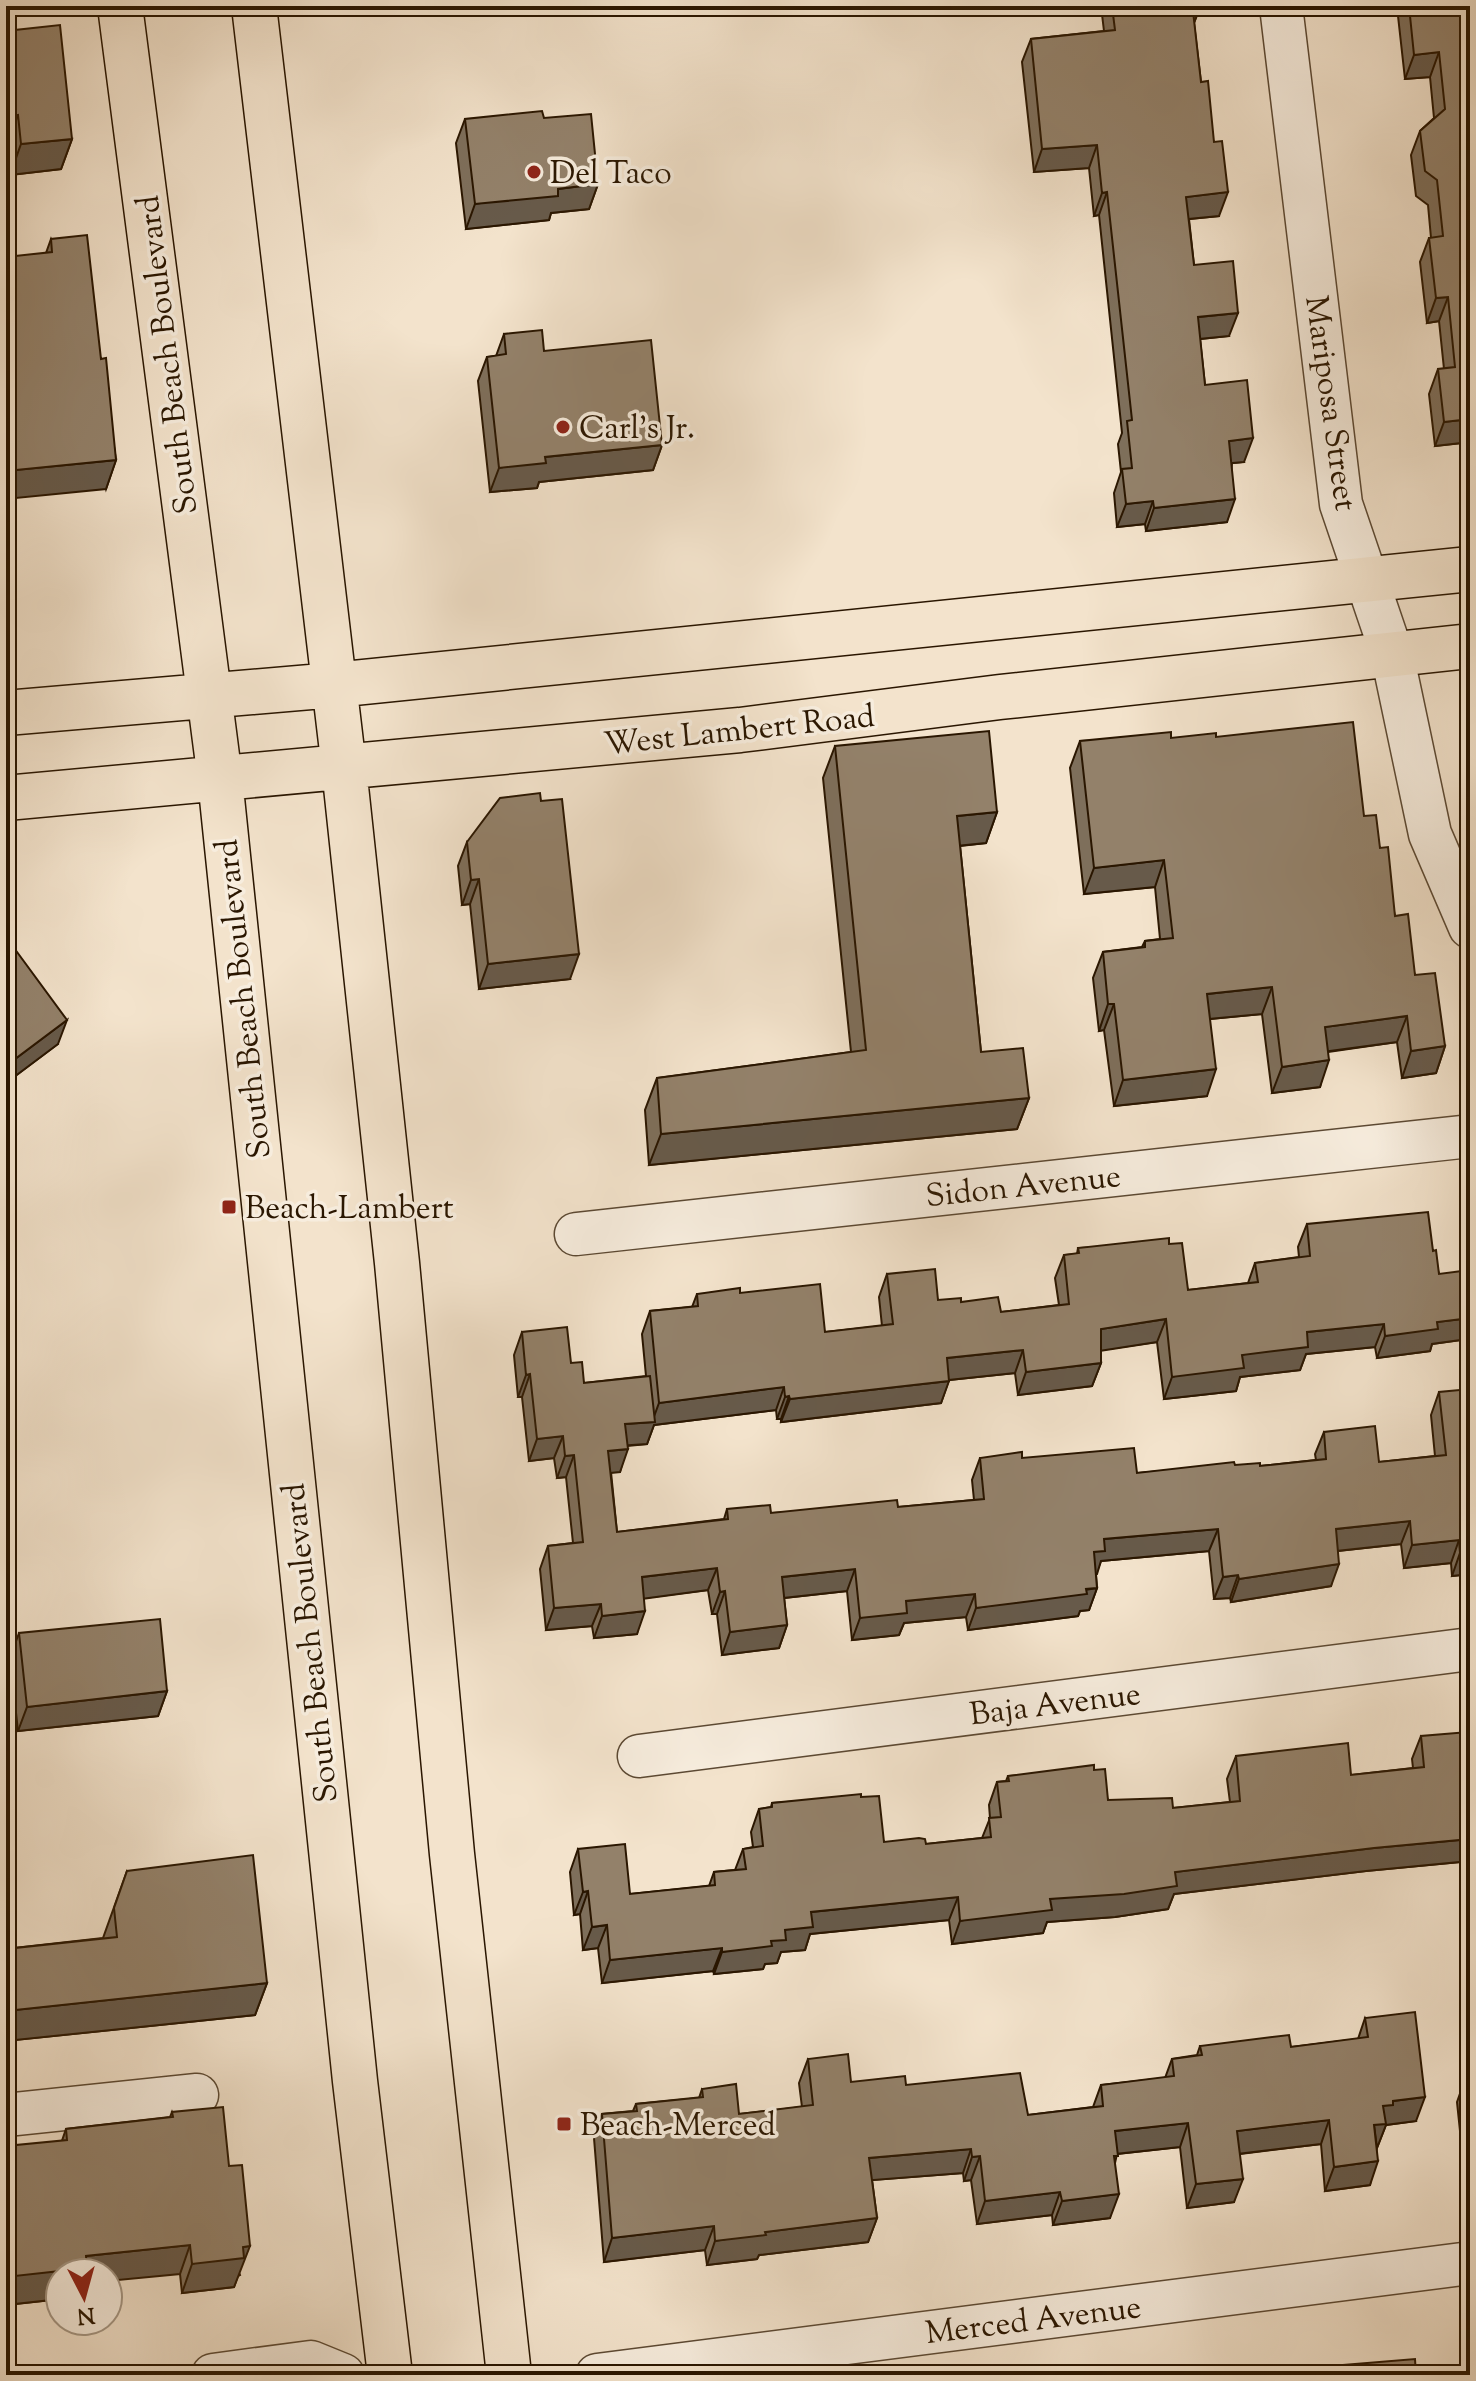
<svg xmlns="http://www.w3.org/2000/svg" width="1476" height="2381" font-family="'Sorts Mill Goudy',serif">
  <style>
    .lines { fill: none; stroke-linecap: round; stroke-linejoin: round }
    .minor-casing { stroke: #5c4933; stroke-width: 45 }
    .major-casing { stroke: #2a1600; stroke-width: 47 }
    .minor { stroke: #f7edde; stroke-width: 42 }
    .major { stroke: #f3e3cc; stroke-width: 44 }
    .wall { fill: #7e6f5b; stroke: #2a1600; stroke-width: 2 }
    .shaded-wall { fill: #675a4a; stroke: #2a1600; stroke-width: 2 }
    .building { fill: #93816a; stroke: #2a1600; stroke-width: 2 }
    .poi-dot { fill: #8f2418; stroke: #f7edde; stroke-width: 3 }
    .labels { text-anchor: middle; stroke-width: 7; stroke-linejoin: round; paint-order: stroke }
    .poi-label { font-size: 32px; fill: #2a1600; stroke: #f7edde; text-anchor: start }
    .street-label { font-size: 32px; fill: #2a1600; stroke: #f7edde }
  </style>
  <rect width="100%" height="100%" fill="#f3e3cc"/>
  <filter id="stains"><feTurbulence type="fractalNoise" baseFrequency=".0025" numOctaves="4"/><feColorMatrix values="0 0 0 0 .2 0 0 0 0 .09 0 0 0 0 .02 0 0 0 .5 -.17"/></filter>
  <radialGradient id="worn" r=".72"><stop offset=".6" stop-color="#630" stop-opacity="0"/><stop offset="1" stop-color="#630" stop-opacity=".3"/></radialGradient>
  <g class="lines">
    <g class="minor-casing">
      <path id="minor" d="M 1281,6 L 1341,504 L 1392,654 L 1430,834 L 1470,927
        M 576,1234 L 1470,1136
        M 639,1756 L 1470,1649
        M 6,2115 L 197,2095
        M 213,2375 L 311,2362 L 343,2375
        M 597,2375 L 1470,2263"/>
    </g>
    <g class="major-casing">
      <path id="major" d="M 120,6 L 220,779 L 355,2081 L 390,2375
        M 254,6 L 344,768 L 397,1263 L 452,1854 L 509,2375
        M 6,713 L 334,685 L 1470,569
        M 6,798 L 740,730 L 1000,697 L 1470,646"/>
    </g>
    <use href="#minor" class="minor"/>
    <use href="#major" class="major"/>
  </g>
  <path class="wall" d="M 1101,6 L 1199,6 L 1199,10 L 1194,23 L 1201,82 L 1219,216 L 1189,219 L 1194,265 L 1229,336 L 1200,339 L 1205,385 L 1244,462 L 1232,463 L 1227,522 L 1146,531 L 1145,524 L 1117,527 L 1114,493 L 1121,472 L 1118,444 L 1122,433 L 1099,215 L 1094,216 L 1089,168 L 1034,172 L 1022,62 L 1031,39 L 1104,31 Z
    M 1394,6 L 1470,6 L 1470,442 L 1435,446 L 1429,394 L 1438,369 L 1444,369 L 1439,321 L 1427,323 L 1420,262 L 1429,238 L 1431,238 L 1428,205 L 1416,196 L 1411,155 L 1420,131 L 1434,118 L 1430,77 L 1405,79 L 1398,16 L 1395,16 Z
    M 6,31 L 72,139 L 61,169 L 10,175 L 6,146 Z
    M 544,118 L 598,184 L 589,209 L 551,213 L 549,220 L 466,229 L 456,143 L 465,119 Z
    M 51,239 L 101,359 L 116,460 L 106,489 L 46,253 Z
    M 504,334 L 544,351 L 662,445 L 653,470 L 539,482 L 537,488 L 490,492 L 478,381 L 487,357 L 496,356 Z
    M 1216,737 L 1364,816 L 1380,848 L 1395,916 L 1415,975 L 1445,1046 L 1436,1073 L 1402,1078 L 1397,1042 L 1328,1052 L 1320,1087 L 1272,1093 L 1262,1014 L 1210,1019 L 1207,1096 L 1114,1106 L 1104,1030 L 1099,1031 L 1093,978 L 1103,952 L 1142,947 L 1145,941 L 1160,939 L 1155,887 L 1084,894 L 1070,768 L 1080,741 Z
    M 835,746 L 997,812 L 986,843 L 960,846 L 981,1052 L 1029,1098 L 1017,1129 L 649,1165 L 645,1110 L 657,1078 L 851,1052 L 823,778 Z
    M 467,842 L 570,979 L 479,989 L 470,904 L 462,905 L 458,866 Z
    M 6,937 L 58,1044 L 6,1083 Z
    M 1307,1224 L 1433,1251 L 1439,1274 L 1468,1339 L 1432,1344 L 1430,1351 L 1377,1358 L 1375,1347 L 1306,1354 L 1300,1370 L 1240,1377 L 1236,1391 L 1164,1399 L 1157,1342 L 1101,1350 L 1101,1363 L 1092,1386 L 1018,1395 L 1015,1373 L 949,1380 L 941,1403 L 781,1422 L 781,1419 L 777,1419 L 776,1410 L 654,1425 L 647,1444 L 627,1446 L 620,1472 L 611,1472 L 617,1532 L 724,1519 L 727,1509 L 771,1513 L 898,1507 L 974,1500 L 972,1480 L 980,1458 L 1022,1458 L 1137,1473 L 1235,1465 L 1260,1466 L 1316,1460 L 1315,1454 L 1324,1432 L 1379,1462 L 1435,1456 L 1431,1415 L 1439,1392 L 1470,1574 L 1452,1576 L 1451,1563 L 1404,1568 L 1401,1544 L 1338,1551 L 1331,1586 L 1231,1602 L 1230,1598 L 1214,1599 L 1209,1551 L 1101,1561 L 1096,1574 L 1097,1588 L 1089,1610 L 1080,1611 L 1078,1616 L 968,1630 L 966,1617 L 904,1623 L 899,1635 L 852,1640 L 847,1591 L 784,1598 L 787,1625 L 779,1648 L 722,1655 L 717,1614 L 712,1614 L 708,1590 L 644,1598 L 637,1634 L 594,1638 L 592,1626 L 546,1630 L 540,1569 L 548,1546 L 573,1543 L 566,1477 L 557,1478 L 554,1458 L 529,1461 L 522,1397 L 518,1397 L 514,1355 L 522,1332 L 571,1363 L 584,1383 L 646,1376 L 642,1334 L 650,1311 L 692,1307 L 697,1294 L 740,1293 L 825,1332 L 882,1326 L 879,1297 L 887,1274 L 938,1300 L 961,1302 L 1001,1312 L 1059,1305 L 1055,1278 L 1064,1255 L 1077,1254 L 1078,1248 L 1169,1244 L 1188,1290 L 1248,1283 L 1255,1263 L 1299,1257 L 1298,1247 Z
    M 19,1633 L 167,1691 L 158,1716 L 18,1731 L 10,1658 Z
    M 1421,1736 L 1470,1751 L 1470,1861 L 1366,1871 L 1174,1894 L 1168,1909 L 1115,1917 L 1047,1922 L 1043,1933 L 952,1944 L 949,1920 L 810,1934 L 805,1950 L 781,1952 L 777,1963 L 765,1964 L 763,1969 L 714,1974 L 713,1971 L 602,1983 L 598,1948 L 583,1950 L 580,1914 L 574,1915 L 570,1872 L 578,1849 L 630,1894 L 709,1886 L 714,1872 L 735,1870 L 743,1849 L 753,1847 L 751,1832 L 759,1809 L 771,1807 L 772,1803 L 861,1797 L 884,1842 L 926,1844 L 982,1838 L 990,1818 L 989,1805 L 997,1782 L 1006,1781 L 1008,1776 L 1094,1770 L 1108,1800 L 1173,1808 L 1230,1802 L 1227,1779 L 1236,1756 L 1351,1775 L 1413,1768 L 1412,1759 Z
    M 127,1871 L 267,1983 L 255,2015 L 6,2041 L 6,1949 L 103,1938 Z
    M 1365,2018 L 1416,2121 L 1386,2125 L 1377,2148 L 1370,2185 L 1325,2191 L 1321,2144 L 1240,2154 L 1234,2202 L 1187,2208 L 1180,2147 L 1117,2154 L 1115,2163 L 1110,2218 L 1053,2225 L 1052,2215 L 977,2224 L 971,2180 L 964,2181 L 963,2173 L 872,2180 L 877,2218 L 868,2242 L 759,2255 L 757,2259 L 707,2265 L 705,2250 L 604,2262 L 594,2138 L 602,2114 L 633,2111 L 636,2104 L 699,2098 L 702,2089 L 739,2114 L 802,2107 L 799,2083 L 808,2059 L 851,2082 L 906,2085 L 1028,2115 L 1093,2107 L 1101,2085 L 1165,2078 L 1172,2059 L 1197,2055 L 1200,2046 L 1291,2047 L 1358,2039 Z
    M 1463,2085 L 1470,2085 L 1470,2179 L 1465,2179 L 1457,2102 Z
    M 172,2112 L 240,2275 L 238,2276 L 234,2287 L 182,2293 L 180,2274 L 60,2273 L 60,2299 L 6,2305 L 66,2129 L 170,2117 Z"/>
  <path class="shaded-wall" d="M 1399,6 L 1402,6 L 1398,16 L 1395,16 Z
    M 1199,10 L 1190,33 L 1193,11 Z
    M 1439,52 L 1430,77 L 1405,79 L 1414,55 Z
    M 18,115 L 7,146 L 6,146 L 6,117 Z
    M 72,139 L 61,169 L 10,175 L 21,144 Z
    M 1097,145 L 1089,168 L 1034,172 L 1042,149 Z
    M 598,184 L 589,209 L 551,213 L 549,220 L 466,229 L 475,204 L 558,189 Z
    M 1107,192 L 1099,215 L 1094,216 L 1102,193 Z
    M 1228,192 L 1219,216 L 1178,220 L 1186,197 Z
    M 1448,297 L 1439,321 L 1427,323 L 1436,298 Z
    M 1238,313 L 1229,336 L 1189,340 L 1198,317 Z
    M 1470,419 L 1470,442 L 1435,446 L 1444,422 Z
    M 1253,438 L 1244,462 L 1221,464 L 1229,441 Z
    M 662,445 L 653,470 L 539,482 L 537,488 L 490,492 L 499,468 L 545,457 Z
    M 116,460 L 106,489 L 6,499 L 6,471 Z
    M 1235,499 L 1227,522 L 1146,531 L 1154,508 Z
    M 1153,501 L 1145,524 L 1117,527 L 1126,504 Z
    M 997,812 L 986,843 L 946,847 L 957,816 Z
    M 1164,860 L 1155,887 L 1084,894 L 1094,868 Z
    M 479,879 L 470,904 L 462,905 L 471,880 Z
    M 579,954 L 570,979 L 479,989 L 488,964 Z
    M 1272,987 L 1262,1014 L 1198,1020 L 1207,994 Z
    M 1108,1004 L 1114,1004 L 1104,1030 L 1099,1031 Z
    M 1407,1016 L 1397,1042 L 1315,1053 L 1325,1027 Z
    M 67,1020 L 58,1044 L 6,1083 L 15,1059 Z
    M 1445,1046 L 1436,1073 L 1402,1078 L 1411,1051 Z
    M 1329,1060 L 1320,1087 L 1272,1093 L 1282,1067 Z
    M 1216,1069 L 1207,1096 L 1114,1106 L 1123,1080 Z
    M 1029,1098 L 1017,1129 L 649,1165 L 661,1134 Z
    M 1470,1318 L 1470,1335 L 1468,1339 L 1432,1344 L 1430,1351 L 1377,1358 L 1385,1336 L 1437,1322 Z
    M 1166,1319 L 1157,1342 L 1093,1352 L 1101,1329 Z
    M 1384,1324 L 1375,1347 L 1306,1354 L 1300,1370 L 1240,1377 L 1236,1391 L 1164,1399 L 1172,1377 L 1242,1355 L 1307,1332 Z
    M 1023,1350 L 1015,1373 L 939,1381 L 947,1358 Z
    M 1101,1363 L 1092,1386 L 1018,1395 L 1026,1372 Z
    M 530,1374 L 522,1397 L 518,1397 L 526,1375 Z
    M 949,1381 L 941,1403 L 781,1422 L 790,1399 Z
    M 784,1387 L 776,1410 L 654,1425 L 647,1444 L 617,1446 L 625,1424 L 652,1422 L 659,1403 Z
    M 789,1396 L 781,1419 L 777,1419 L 785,1397 Z
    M 563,1436 L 554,1458 L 529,1461 L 537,1439 Z
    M 628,1449 L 620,1472 L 600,1474 L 608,1451 Z
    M 574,1455 L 566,1477 L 557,1478 L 565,1456 Z
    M 1410,1521 L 1401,1544 L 1327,1552 L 1336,1529 Z
    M 1218,1529 L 1209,1551 L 1101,1561 L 1097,1574 L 1085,1575 L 1094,1552 L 1104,1539 Z
    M 1459,1540 L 1451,1563 L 1404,1568 L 1412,1545 Z
    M 1470,1552 L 1470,1574 L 1452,1576 L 1460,1553 Z
    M 1339,1564 L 1331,1586 L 1231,1602 L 1239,1579 Z
    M 717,1568 L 708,1590 L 634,1600 L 642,1577 Z
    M 855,1569 L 847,1591 L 774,1599 L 782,1577 Z
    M 1238,1575 L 1230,1598 L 1214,1599 L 1223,1577 Z
    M 1097,1588 L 1089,1610 L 1080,1611 L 1078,1616 L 968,1630 L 976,1608 Z
    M 725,1591 L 717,1614 L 712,1614 L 720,1592 Z
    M 975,1594 L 966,1617 L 904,1623 L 899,1635 L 852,1640 L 860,1618 L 906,1601 Z
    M 601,1604 L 592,1626 L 546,1630 L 554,1608 Z
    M 645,1611 L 637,1634 L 594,1638 L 602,1616 Z
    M 787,1625 L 779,1648 L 722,1655 L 730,1632 Z
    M 167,1691 L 158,1716 L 18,1731 L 27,1707 Z
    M 1470,1839 L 1470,1861 L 1366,1871 L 1174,1894 L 1168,1909 L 1115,1917 L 1047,1922 L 1043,1933 L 952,1944 L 960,1921 L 1050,1899 L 1175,1872 L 1374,1848 Z
    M 588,1891 L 580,1914 L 574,1915 L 583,1892 Z
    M 958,1897 L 949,1920 L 810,1934 L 805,1950 L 781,1952 L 777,1963 L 765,1964 L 763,1969 L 714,1974 L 722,1952 L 771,1941 L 785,1930 L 811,1912 Z
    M 607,1925 L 598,1948 L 583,1950 L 592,1927 Z
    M 722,1948 L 713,1971 L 602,1983 L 610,1960 Z
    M 267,1983 L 255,2015 L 6,2041 L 6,2011 Z
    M 1425,2097 L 1416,2121 L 1386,2125 L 1377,2148 L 1374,2125 L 1383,2106 L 1393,2101 Z
    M 1329,2120 L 1321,2144 L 1229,2155 L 1237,2131 Z
    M 1188,2123 L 1180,2147 L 1106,2155 L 1115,2131 Z
    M 971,2149 L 963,2173 L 861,2181 L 869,2158 Z
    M 980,2156 L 971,2180 L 964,2181 L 972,2157 Z
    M 1378,2161 L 1370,2185 L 1325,2191 L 1334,2167 Z
    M 1470,2166 L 1470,2179 L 1465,2179 Z
    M 1243,2179 L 1234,2202 L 1187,2208 L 1196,2184 Z
    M 1060,2192 L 1052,2215 L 977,2224 L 985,2201 Z
    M 1119,2194 L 1110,2218 L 1053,2225 L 1062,2201 Z
    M 877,2218 L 868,2242 L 759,2255 L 757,2259 L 707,2265 L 715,2241 L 765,2232 Z
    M 714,2226 L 705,2250 L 604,2262 L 612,2238 Z
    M 190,2245 L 180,2274 L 108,2281 L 108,2273 L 60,2273 L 60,2299 L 6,2305 L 6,2277 L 86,2256 Z
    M 250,2246 L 234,2287 L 182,2293 L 192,2264 L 243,2247 Z"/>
  <path class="building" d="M 1112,6 L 1199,6 L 1199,10 L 1193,11 L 1201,82 L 1208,81 L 1214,142 L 1222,141 L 1228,192 L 1186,197 L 1194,265 L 1233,261 L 1238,313 L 1198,317 L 1205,385 L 1247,380 L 1253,438 L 1229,441 L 1235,499 L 1154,508 L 1153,501 L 1126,504 L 1122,469 L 1132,468 L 1127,421 L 1132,420 L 1107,192 L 1102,193 L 1097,145 L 1042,149 L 1031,39 L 1115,30 Z
    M 1409,6 L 1470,6 L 1470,419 L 1444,422 L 1438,369 L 1455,367 L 1448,297 L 1436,298 L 1429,238 L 1443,236 L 1437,180 L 1425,171 L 1420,131 L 1445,109 L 1439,52 L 1414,55 Z
    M 60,25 L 72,139 L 21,144 L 18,115 L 6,117 L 6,31 Z
    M 542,111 L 544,118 L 591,114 L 598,184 L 558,189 L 558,196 L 475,204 L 465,119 Z
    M 87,235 L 101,359 L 106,358 L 116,460 L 6,471 L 6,257 L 52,252 L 51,239 Z
    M 542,330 L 544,351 L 651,340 L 662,445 L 545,457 L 546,463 L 499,468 L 487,357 L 506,354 L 504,334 Z
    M 1353,722 L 1364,816 L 1376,815 L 1380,848 L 1388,847 L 1395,916 L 1408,914 L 1415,975 L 1435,973 L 1445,1046 L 1411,1051 L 1407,1016 L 1325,1027 L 1329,1060 L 1282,1067 L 1272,987 L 1207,994 L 1216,1069 L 1123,1080 L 1114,1004 L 1108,1004 L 1103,952 L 1145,947 L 1145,941 L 1173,938 L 1164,860 L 1094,868 L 1080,741 L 1171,732 L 1171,738 L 1216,733 L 1216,737 Z
    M 989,731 L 997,812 L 957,816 L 981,1052 L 1023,1048 L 1029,1098 L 661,1134 L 657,1078 L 866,1050 L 835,746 Z
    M 540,793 L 541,801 L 562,799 L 579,954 L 488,964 L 479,879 L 471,880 L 467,842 L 500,798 Z
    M 6,937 L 67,1020 L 15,1059 L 6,1047 Z
    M 1428,1212 L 1433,1251 L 1436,1250 L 1439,1274 L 1470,1270 L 1470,1318 L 1437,1322 L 1438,1329 L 1385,1336 L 1384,1324 L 1307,1332 L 1308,1347 L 1242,1355 L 1244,1368 L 1172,1377 L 1166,1319 L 1101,1329 L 1101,1363 L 1026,1372 L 1023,1350 L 947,1358 L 949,1381 L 790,1399 L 789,1396 L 785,1397 L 784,1387 L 659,1403 L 650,1311 L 698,1306 L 697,1294 L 740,1288 L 740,1293 L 820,1284 L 825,1332 L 893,1324 L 887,1274 L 935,1269 L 938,1300 L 961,1298 L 961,1302 L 998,1297 L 1001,1312 L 1069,1304 L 1064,1255 L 1079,1253 L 1078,1248 L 1169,1238 L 1169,1244 L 1182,1243 L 1188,1290 L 1258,1282 L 1255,1263 L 1310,1256 L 1307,1224 Z
    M 567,1327 L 571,1363 L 582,1362 L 584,1383 L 650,1376 L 655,1422 L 625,1424 L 628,1449 L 608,1451 L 617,1532 L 728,1519 L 727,1509 L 770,1505 L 771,1513 L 897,1500 L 898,1507 L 984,1499 L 980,1458 L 1022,1452 L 1022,1458 L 1134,1448 L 1137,1473 L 1234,1462 L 1235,1465 L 1260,1463 L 1260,1466 L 1326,1459 L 1324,1432 L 1375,1426 L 1379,1462 L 1446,1455 L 1439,1392 L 1470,1389 L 1470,1552 L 1460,1553 L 1459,1540 L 1412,1545 L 1410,1521 L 1336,1529 L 1339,1564 L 1239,1579 L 1238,1575 L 1223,1577 L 1218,1529 L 1104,1539 L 1105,1551 L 1094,1552 L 1097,1588 L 1086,1589 L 1087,1594 L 976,1608 L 975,1594 L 906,1601 L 907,1613 L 860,1618 L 855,1569 L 782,1577 L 787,1625 L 730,1632 L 725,1591 L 720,1592 L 717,1568 L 642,1577 L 645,1611 L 602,1616 L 601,1604 L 554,1608 L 548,1546 L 583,1542 L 574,1455 L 565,1456 L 563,1436 L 537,1439 L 530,1374 L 526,1375 L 522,1332 Z
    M 160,1619 L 167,1691 L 27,1707 L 19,1633 Z
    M 1468,1732 L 1470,1751 L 1470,1839 L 1374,1848 L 1175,1872 L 1177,1886 L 1124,1894 L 1050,1899 L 1052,1910 L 960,1921 L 958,1897 L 811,1912 L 813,1927 L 785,1930 L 786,1940 L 771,1941 L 772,1946 L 722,1952 L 722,1948 L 610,1960 L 607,1925 L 592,1927 L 588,1891 L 583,1892 L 578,1849 L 625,1844 L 630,1894 L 715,1885 L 714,1872 L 746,1869 L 743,1849 L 763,1846 L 759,1809 L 772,1807 L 772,1803 L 861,1794 L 861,1797 L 879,1796 L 884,1842 L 919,1838 L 925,1839 L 926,1844 L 991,1837 L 989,1818 L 1001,1817 L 997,1782 L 1009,1781 L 1008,1776 L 1094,1765 L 1094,1770 L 1105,1769 L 1108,1800 L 1172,1798 L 1173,1808 L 1240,1801 L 1236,1756 L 1348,1743 L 1351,1775 L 1424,1767 L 1421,1736 Z
    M 253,1855 L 267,1983 L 6,2011 L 6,1949 L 117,1937 L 114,1908 L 127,1871 Z
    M 1415,2012 L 1425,2097 L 1393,2101 L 1393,2105 L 1383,2106 L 1386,2124 L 1374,2125 L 1378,2161 L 1334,2167 L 1329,2120 L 1237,2131 L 1243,2179 L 1196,2184 L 1188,2123 L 1115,2131 L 1118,2156 L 1114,2156 L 1119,2194 L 1062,2201 L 1060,2192 L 985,2201 L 980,2156 L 972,2157 L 971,2149 L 869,2158 L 877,2218 L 765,2232 L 766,2235 L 715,2241 L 714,2226 L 612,2238 L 602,2114 L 637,2111 L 636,2104 L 703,2097 L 702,2089 L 736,2084 L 739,2114 L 813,2105 L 808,2059 L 848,2054 L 851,2082 L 905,2076 L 906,2085 L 1020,2073 L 1028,2115 L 1103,2106 L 1101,2085 L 1174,2076 L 1172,2059 L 1202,2055 L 1200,2046 L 1289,2035 L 1291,2047 L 1368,2037 L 1365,2018 Z
    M 1463,2085 L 1470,2085 L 1470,2152 Z
    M 223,2107 L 229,2166 L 242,2165 L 250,2246 L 243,2247 L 244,2258 L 192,2264 L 190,2245 L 86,2256 L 87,2268 L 6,2277 L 6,2146 L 67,2140 L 66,2129 L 173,2117 L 172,2112 Z
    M 1415,2359 L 1416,2375 L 1297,2375 L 1297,2373 L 1307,2372 L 1307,2368 Z"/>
  <g class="poi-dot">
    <circle cx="534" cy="172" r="8"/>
    <circle cx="563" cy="427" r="8"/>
    <rect x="221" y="1199" width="16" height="16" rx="4"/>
    <rect x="556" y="2116" width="16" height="16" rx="4"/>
  </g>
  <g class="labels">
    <g class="poi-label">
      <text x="550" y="183">Del Taco</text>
      <text x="579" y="438">Carl's Jr.</text>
      <text x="245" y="1218">Beach-Lambert</text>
      <text x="580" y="2135">Beach-Merced</text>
    </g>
    <g class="street-label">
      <text transform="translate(166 355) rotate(-97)" y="11">South Beach Boulevard</text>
      <text transform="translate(1332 403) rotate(82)" y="11">Mariposa Street</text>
      <text transform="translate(739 729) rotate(-6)" y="11">West Lambert Road</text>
      <text transform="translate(242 999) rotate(-96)" y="11">South Beach Boulevard</text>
      <text transform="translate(1023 1185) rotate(-6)" y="11">Sidon Avenue</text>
      <text transform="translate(309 1643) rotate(-96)" y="11">South Beach Boulevard</text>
      <text transform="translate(1055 1703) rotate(-7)" y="11">Baja Avenue</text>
      <text transform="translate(1033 2319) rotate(-7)" y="11">Merced Avenue</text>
    </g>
  </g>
  <rect width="1476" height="2381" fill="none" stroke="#f3e3cc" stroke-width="32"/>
  <rect x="8" y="8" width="1460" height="2365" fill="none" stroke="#2a1600" stroke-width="4"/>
  <rect x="16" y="16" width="1444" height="2349" fill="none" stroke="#2a1600" stroke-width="2"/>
  <g transform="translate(84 2297) rotate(174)"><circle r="38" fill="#f7edde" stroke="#a59785" stroke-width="2"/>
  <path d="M0-6L14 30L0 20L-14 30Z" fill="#8f2418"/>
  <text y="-12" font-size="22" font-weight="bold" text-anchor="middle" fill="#2a1600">N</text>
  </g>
  <rect width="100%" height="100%" filter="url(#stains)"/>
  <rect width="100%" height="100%" fill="url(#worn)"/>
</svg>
